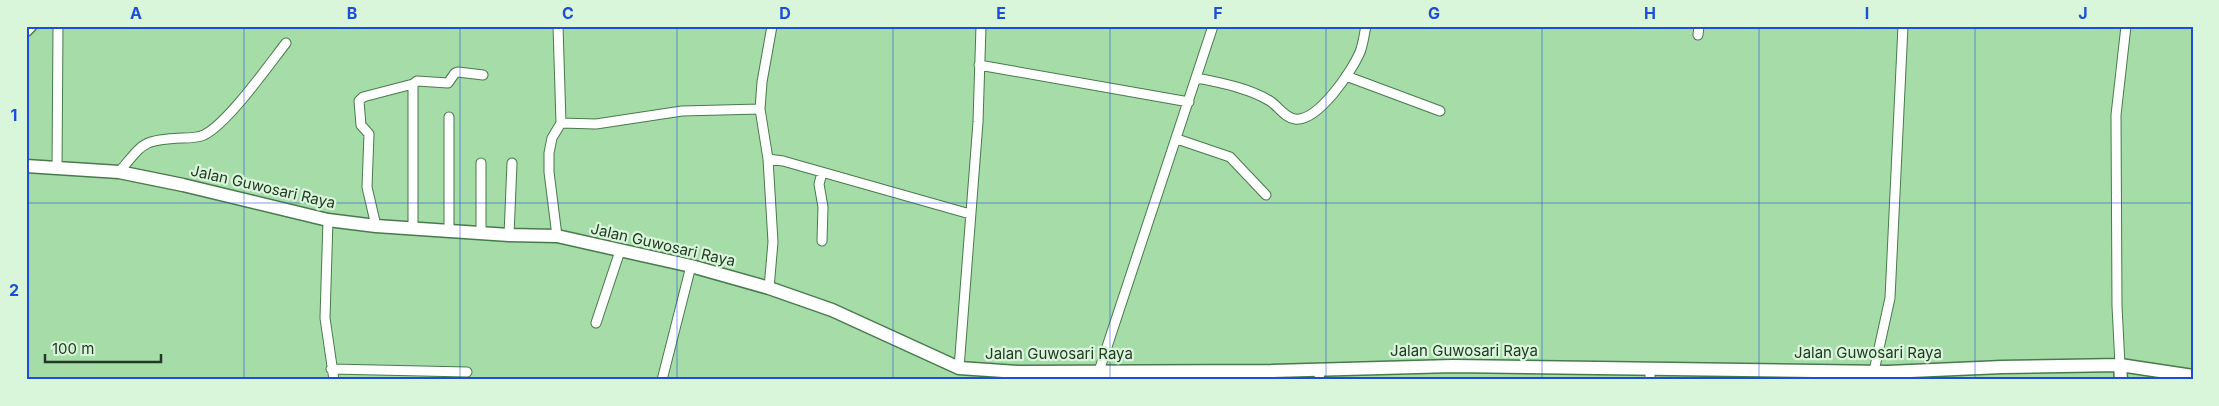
<svg xmlns="http://www.w3.org/2000/svg" width="2219" height="406" font-family="Inter,sans-serif">
  <style>
    .lines { fill: none; stroke-linecap: round; stroke-linejoin: round }
    .street-casing { stroke: #477b4b; stroke-width: 11 }
    .secondary-casing { stroke: #477b4b; stroke-width: 15 }
    .street { stroke: #fff; stroke-width: 9 }
    .secondary { stroke: #fff; stroke-width: 12 }
    .grid { fill: none; stroke: #1d4ed8; stroke-width: 1; stroke-opacity: 0.55 }
    .labels { text-anchor: middle; stroke-width: 4.5; stroke-linejoin: round; paint-order: stroke }
    .street-label { font-size: 15px; fill: #233924; stroke: #d9f5da }
    .neatline { fill: none; stroke: #1d4ed8; stroke-width: 2 }
    .grid-label { font-size: 16px; text-anchor: middle; font-weight: bold; fill: #1d4ed8 }
  </style>
  <rect width="100%" height="100%" fill="#a5dca7"/>
  <g class="lines">
    <g class="street-casing">
      <path id="street" d="M 1698,35 L 1699,26
        M 979,65 L 1189,102
        M 1346,76 L 1440,111
        M 1197,78 C 1221,83 1249,88 1270,101 C 1278,106 1285,118 1295,119 C 1318,122 1352,71 1360,52 C 1363,45 1364,35 1366,26
        M 449,117 L 449,231
        M 561,123 L 596,124 L 682,111 L 760,109
        M 1177,139 L 1230,157 L 1266,195
        M 768,159 L 783,161 L 970,214
        M 481,163 L 481,233
        M 57,169 L 58,26
        M 119,172 C 144,143 141,140 182,138 C 189,138 197,138 204,135 C 228,123 268,66 286,43
        M 822,173 L 819,184 L 823,207 L 822,241
        M 328,220 L 325,318 L 334,380
        M 376,226 L 367,187 L 369,134 L 361,125 L 359,101 L 363,97 L 413,84
        M 413,228 L 413,84 L 417,81 L 448,83 L 455,73 L 458,72 L 483,75
        M 509,235 L 512,163
        M 557,236 L 549,172 L 549,153 L 552,138 L 561,123 L 558,26
        M 769,288 L 773,242 L 768,159 L 760,109 L 762,82 L 772,26
        M 596,323 L 620,251
        M 2120,365 L 2117,306 L 2116,115 L 2126,26
        M 959,368 L 978,122 L 981,26
        M 331,369 L 467,372
        M 1099,371 L 1213,26
        M 662,380 L 691,266
        M 1319,380 L 1320,369
        M 1650,380 L 1650,369
        M 1874,380 L 1874,371 L 1890,298 L 1903,26"/>
    </g>
    <g class="secondary-casing">
      <path id="secondary" d="M 26,30 L 30,26
        M 26,166 L 119,172 L 183,185 L 328,220 L 376,226 L 509,235 L 557,236 L 691,266 L 769,288 L 832,310 L 959,368 L 1019,372 L 1272,371 L 1453,366 L 1888,372 L 2002,367 L 2120,365 L 2193,376
        M 2120,365 L 2121,380"/>
    </g>
    <use href="#street" class="street"/>
    <use href="#secondary" class="secondary"/>
  </g>
  <path class="grid" d="M 244,26 L 244,380M 460,26 L 460,380M 677,26 L 677,380M 893,26 L 893,380M 1110,26 L 1110,380M 1326,26 L 1326,380M 1542,26 L 1542,380M 1759,26 L 1759,380M 1975,26 L 1975,380M 26,203 L 2193,203"/>
  <g class="labels">
    <g class="street-label">
      <text transform="translate(263 187) rotate(13)" y="5">Jalan Guwosari Raya</text>
      <text transform="translate(663 245) rotate(13)" y="5">Jalan Guwosari Raya</text>
      <text x="1464" y="356">Jalan Guwosari Raya</text>
      <text x="1868" y="358">Jalan Guwosari Raya</text>
      <text x="1059" y="359">Jalan Guwosari Raya</text>
    </g>
  </g>
  <rect width="2219" height="406" fill="none" stroke="#d9f5da" stroke-width="55"/>
  <path d="M45 354v8h116v-8" fill="none" stroke="#233924" stroke-width="2.5"/>
  <text x="52" y="354" font-size="15" fill="#233924" stroke="#d9f5da" stroke-width="4" paint-order="stroke">100 m</text>
  <rect x="28" y="28" width="2164" height="350" class="neatline"/>
  <g class="grid-label">
    <text x="136" y="19">A</text>
    <text x="352" y="19">B</text>
    <text x="568" y="19">C</text>
    <text x="785" y="19">D</text>
    <text x="1001" y="19">E</text>
    <text x="1218" y="19">F</text>
    <text x="1434" y="19">G</text>
    <text x="1650" y="19">H</text>
    <text x="1867" y="19">I</text>
    <text x="2083" y="19">J</text>
    <text x="14" y="121">1</text>
    <text x="14" y="296">2</text>
  </g>
</svg>
